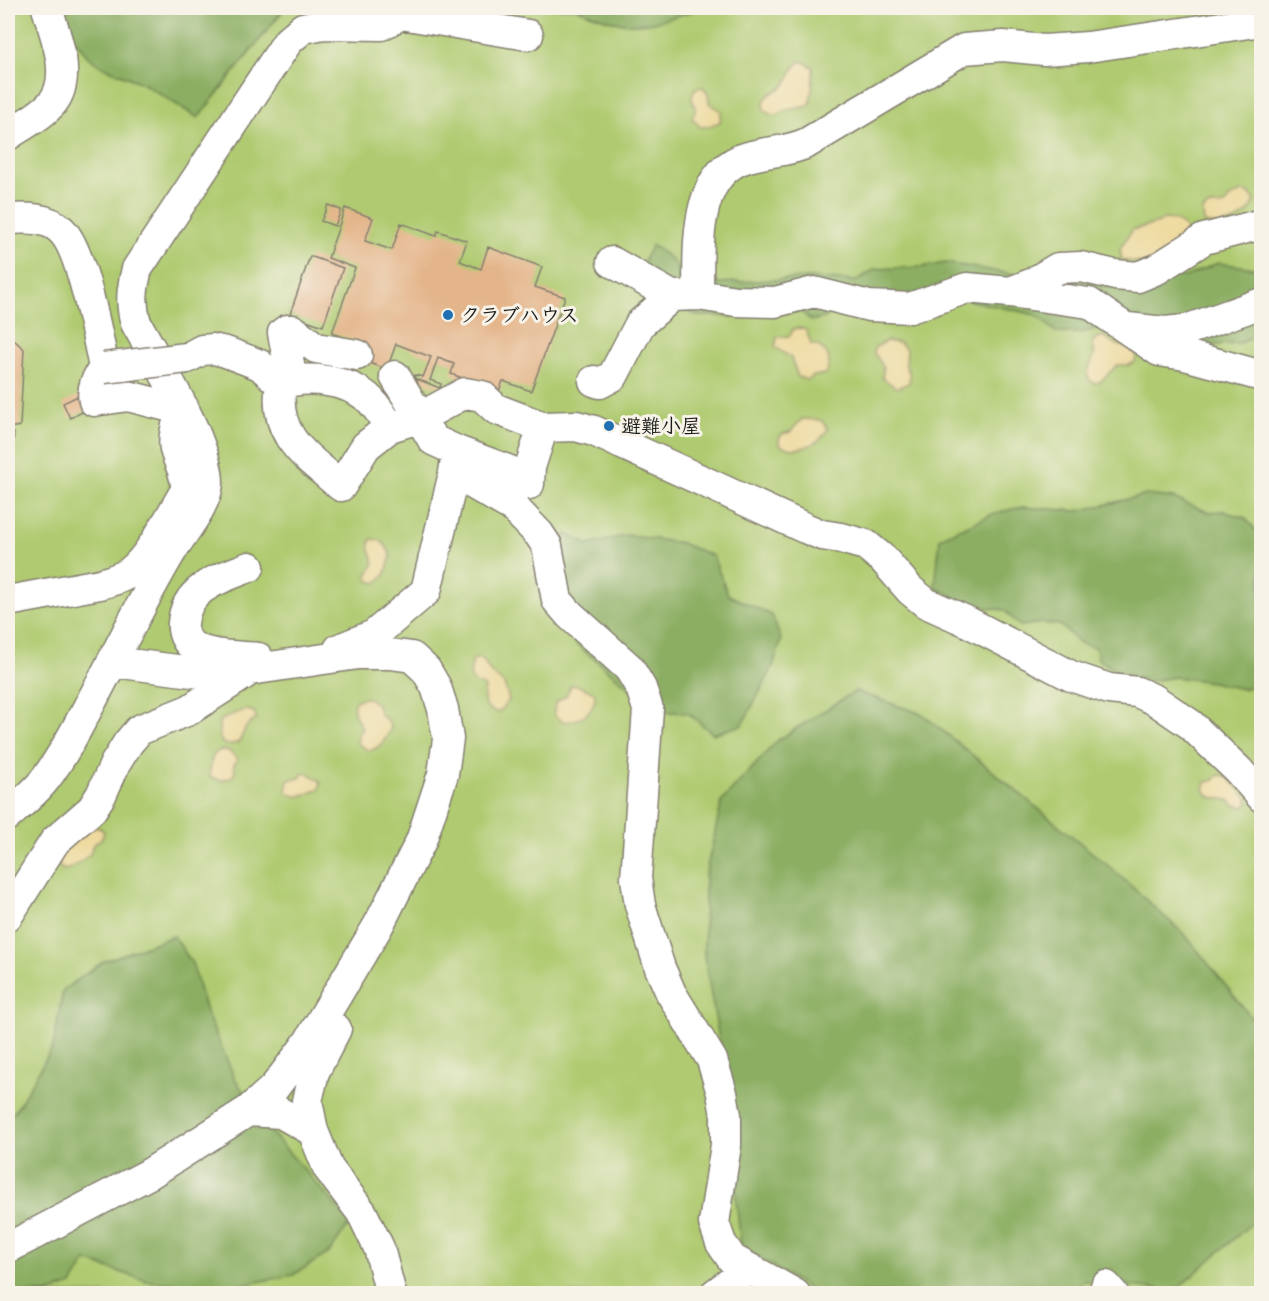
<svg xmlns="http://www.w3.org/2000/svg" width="1269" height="1301" font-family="Mynerve,'Klee One',sans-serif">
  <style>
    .green { fill: #afca70; stroke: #667346; stroke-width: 1.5 }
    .forest { fill: #8bae62; stroke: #54653f; stroke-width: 1.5 }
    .sand { fill: #eeda9e; stroke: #857b5d; stroke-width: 1.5 }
    .building { fill: #e4b58a }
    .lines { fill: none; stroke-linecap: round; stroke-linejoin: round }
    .minor-casing { stroke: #857f70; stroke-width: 33 }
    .minor { stroke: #fff; stroke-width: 30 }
    .minor-bridge-casing { stroke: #857f70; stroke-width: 33; stroke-linecap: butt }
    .minor-bridge { stroke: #fff; stroke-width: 30 }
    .poi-dot { fill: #1f6fb2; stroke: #f7f3e8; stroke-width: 2 }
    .labels { text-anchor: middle; stroke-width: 6; stroke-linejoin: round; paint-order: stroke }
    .poi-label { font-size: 20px; font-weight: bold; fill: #1c1c1c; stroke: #f7f3e8; text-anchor: start }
  </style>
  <rect width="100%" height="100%" fill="#f7f3e8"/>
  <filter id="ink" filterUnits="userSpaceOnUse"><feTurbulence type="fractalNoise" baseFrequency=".0167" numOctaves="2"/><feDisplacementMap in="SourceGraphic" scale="12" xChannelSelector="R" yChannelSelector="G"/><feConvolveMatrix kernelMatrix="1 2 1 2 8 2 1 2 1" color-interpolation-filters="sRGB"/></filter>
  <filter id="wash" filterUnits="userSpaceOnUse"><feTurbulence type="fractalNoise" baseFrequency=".008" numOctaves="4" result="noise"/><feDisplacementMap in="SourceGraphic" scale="24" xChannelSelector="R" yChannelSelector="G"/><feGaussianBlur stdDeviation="1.35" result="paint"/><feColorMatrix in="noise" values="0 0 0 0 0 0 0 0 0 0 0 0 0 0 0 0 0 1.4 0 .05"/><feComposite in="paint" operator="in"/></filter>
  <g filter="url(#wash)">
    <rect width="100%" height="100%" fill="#eee2c5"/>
    <path class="green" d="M 8,8 L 1261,8 L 1261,1293 L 8,1294 Z"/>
    <path class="forest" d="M 58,8 L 289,8 L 284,9 L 198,118 L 144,84 L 99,65 L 87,56 L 63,23 Z
      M 576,8 L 701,8 C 681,15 658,23 636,24 C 619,25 591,15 576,8 Z
      M 652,245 L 670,258 L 688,279 L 719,283 L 809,278 L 856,281 L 875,269 L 922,267 L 946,263 L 1024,276 L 1093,274 L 1185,277 L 1218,263 L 1261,269 L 1261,335 L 1237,344 L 1170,347 L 1108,325 L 1082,333 L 1057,333 L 1036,315 L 963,299 L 835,304 L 827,317 L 811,321 L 802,312 L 741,316 L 698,316 L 631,285 Z
      M 1146,495 L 1173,498 L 1208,512 L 1223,511 L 1245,518 L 1261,536 L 1261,684 L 1242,689 L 1212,682 L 1175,677 L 1151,681 L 1121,674 L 1098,659 L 1096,648 L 1080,643 L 1060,625 L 1042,623 L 1020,626 L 1004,610 L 983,607 L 965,608 L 953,596 L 935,588 L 940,538 L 995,513 L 1022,507 L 1078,511 Z
      M 567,534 L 589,545 L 626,535 L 681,543 L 713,556 L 728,595 L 772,615 L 781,640 L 772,669 L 742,725 L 713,734 L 688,713 L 658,711 L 577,645 L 552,611 L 541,565 Z
      M 855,691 L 922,714 L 1111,868 L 1186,936 L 1255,1022 L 1262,1069 L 1261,1215 L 1175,1291 L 1084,1281 L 1064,1293 L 815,1293 L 741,1246 L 720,1044 L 704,956 L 705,876 L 722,801 L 778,740 Z
      M 174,936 L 192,963 L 206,1012 L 235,1079 L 268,1129 L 351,1222 L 329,1253 L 293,1275 L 221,1289 L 147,1281 L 86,1261 L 72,1285 L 48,1293 L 8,1293 L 8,1120 L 19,1105 L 53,1047 L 63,990 L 104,961 Z"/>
    <path class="sand" d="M 802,61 L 813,67 C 814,70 811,100 810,105 C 801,109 798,107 791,109 C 777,112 779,121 764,110 C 763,104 764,100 768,96 C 773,91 780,90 785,85 C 792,76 791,66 802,61 Z
      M 703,87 L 708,94 L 709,103 L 721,111 L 720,122 L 706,127 L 700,127 L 692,118 L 696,108 C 691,100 690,95 696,88 Z
      M 1242,192 L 1248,193 L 1255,200 C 1248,221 1224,228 1204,223 L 1203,211 C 1209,203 1217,207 1225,205 L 1229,198 Z
      M 1164,219 C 1176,219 1187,225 1188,237 L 1148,264 L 1122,260 L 1120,249 L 1132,230 L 1159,223 Z
      M 800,328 L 806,330 L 811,344 C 827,347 834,360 825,374 L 814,376 L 807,380 L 798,377 L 791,358 L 775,347 L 777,337 L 790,336 L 793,329 Z
      M 1103,336 L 1118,345 L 1133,349 L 1136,355 L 1135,362 L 1129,365 L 1117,365 L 1100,382 L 1094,383 L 1089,380 C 1084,363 1100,361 1092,343 L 1095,339 Z
      M 887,341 L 900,343 L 907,350 L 906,366 L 910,375 L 909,383 L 897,388 L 882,378 C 885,364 881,364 874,353 L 875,347 Z
      M 802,419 L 821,420 L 828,429 C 820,445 795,455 779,444 L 779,439 L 782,434 L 790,432 Z
      M 371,539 C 384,539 386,546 391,556 L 385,575 L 376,583 L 369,581 L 367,575 C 368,572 372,569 373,566 C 376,557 366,551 371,539 Z
      M 479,658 L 484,660 C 489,675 496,675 504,685 C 506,688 508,696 509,700 L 499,712 C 483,711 482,701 485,687 C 482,685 478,685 475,683 C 468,678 471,666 473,660 Z
      M 571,685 L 577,685 L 595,693 C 596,712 580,721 563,722 L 554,715 L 555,703 L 566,696 Z
      M 362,698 L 368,698 L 377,704 L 380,715 L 387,720 L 391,728 C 387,738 380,748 369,751 L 357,743 L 358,737 L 362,728 C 357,718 351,712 355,701 Z
      M 247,710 L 254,712 L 257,718 L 246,727 L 239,742 L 230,745 L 223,744 L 220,738 L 219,722 C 224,718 240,711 247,710 Z
      M 222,750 L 229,751 L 237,759 L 234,765 L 235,772 L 232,777 L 221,781 L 209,776 C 212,766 209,752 222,750 Z
      M 308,773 L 321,782 L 319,789 C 307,794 297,800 286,792 L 288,780 L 300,778 L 302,774 Z
      M 1219,775 L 1226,776 L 1248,798 L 1248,804 L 1243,807 L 1235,805 L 1228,800 L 1210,797 L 1204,790 L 1206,782 L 1212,781 Z
      M 93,827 L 99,827 L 104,832 L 102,838 L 92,846 L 91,853 C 86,857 62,880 59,864 C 58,861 60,854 59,849 Z"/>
    <g id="blocks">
      <path class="building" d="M 328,205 L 341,210 L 335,226 L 321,221 Z
        M 345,208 L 373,218 L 365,241 L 392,250 L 401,223 L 436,236 L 438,231 L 467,241 L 460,261 L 481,269 L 488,247 L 542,267 L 535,287 L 565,297 L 531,391 L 503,381 L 499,391 L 451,374 L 454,364 L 438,358 L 430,380 L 441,384 L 440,388 L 414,378 L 415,375 L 423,377 L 431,357 L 396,344 L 387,369 L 360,360 L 366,345 L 332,333 L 355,268 L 328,258 Z
        M 310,256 L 343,268 L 323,326 L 290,314 Z
        M 8,341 L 15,341 L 24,349 L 20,426 L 8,428 Z
        M 82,394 L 89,409 L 70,418 L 63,403 Z
        M 8,433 L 14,433 L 12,456 L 8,455 Z"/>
    </g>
  </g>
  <g filter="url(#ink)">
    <use href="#blocks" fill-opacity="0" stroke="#857f70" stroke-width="1.5"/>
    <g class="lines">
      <g class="minor-casing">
        <path id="minor" d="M 8,135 C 22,125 42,116 53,102 C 73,76 55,35 47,8
          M 8,219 C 25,218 48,217 61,230 C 82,249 98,338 104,368 C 97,378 91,388 94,401 L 128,396 L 163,405 L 183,407 C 179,420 172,436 175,449 C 179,464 187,474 186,490 C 172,513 151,556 130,572 C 122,578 111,581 100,584 L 8,601
          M 612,262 L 672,296 L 698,295 L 736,301 L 775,302 L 814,292 L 869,306 L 910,308 L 967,288 L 1010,292 L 1031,284 L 1058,268 L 1081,267 L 1115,275 L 1138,277 L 1157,269 L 1204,239 L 1262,224
          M 1010,292 L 1089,303 L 1159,351 L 1185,355 L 1262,376
          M 698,295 C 699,250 692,172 748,157 C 768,151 788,152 807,143 L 964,49 L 1003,46 L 1044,50 L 1088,47 L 1262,21
          M 1128,328 L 1164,332 L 1186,330 L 1262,303
          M 187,358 L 202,350 L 213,349 L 226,352 L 260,365 L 281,384
          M 395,376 L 433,440 L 457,451 L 510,471 L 529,484 L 530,467 L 543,427
          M 292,380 L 283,333 L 287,330 L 293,330 L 316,348 L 357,355
          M 594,381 L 600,383 L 613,376 L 640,324 L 672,296
          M 390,427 C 383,417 376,404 367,397 C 346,380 306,375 281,384 C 272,436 306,456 341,486 L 366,446 L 390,427 L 419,418 L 465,393 L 482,396 L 496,409 L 543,427 L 576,426 L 594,431 L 805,528 L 822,535 L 841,538 L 866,545 L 884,560 L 910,590 L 926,603 L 966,621 L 1071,676 L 1109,689 L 1137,692 L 1155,700 L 1190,724 L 1238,770 L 1262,797
          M 454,473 L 513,507 L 539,534 L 547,546 L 557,600 L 570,615 L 629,668 L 641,688 L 648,709 L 636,878 L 640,905 L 660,968 L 671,993 L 712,1060 L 722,1093 L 726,1115 L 726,1145 L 714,1223 L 721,1243 L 732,1259 L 795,1294
          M 249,567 C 219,579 186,587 183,623 C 182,632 186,642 194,647 C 209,657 240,656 258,658
          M 339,649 L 374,635 L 426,591 L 454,473 L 457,451
          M 8,815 C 22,803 36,792 47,777 C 61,758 73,736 84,715 C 115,659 141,601 174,547 C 185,530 207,503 208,483 C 208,441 157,361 136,323 C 130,303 132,288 137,269 L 288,41 L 303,28 L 323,24 L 381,25 L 401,14 L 528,35
          M 8,915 L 55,841 L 92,809 L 101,795 L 115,764 L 128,743 L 139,730 L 189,710 L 246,673
          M 336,1029 L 314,1072 L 307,1101 L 313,1131 L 328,1168 L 362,1213 L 379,1248 L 391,1294
          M 248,1111 L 281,1113 L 313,1131
          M 8,1248 L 149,1174 L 248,1111 L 274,1088 L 308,1043 L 378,926 L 421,841 L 443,774 L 448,739 L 443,709 L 436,687 L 426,670 L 412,657 L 390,654 L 358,654 L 216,675 L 114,662
          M 1106,1286 L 1113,1294
          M 715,1294 L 749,1269"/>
      </g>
      <use href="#minor" class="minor"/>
      <g class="minor-bridge-casing">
        <path id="minor-bridge" d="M 104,368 L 187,358"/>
      </g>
      <use href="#minor-bridge" class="minor-bridge"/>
    </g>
  </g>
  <g class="poi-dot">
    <circle cx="448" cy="315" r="6"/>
    <circle cx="609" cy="426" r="6"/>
  </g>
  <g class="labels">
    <g class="poi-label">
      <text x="460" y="322">クラブハウス</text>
      <text x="621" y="433">避難小屋</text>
    </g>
  </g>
  <rect width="1269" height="1301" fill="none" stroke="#f7f3e8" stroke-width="30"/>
</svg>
